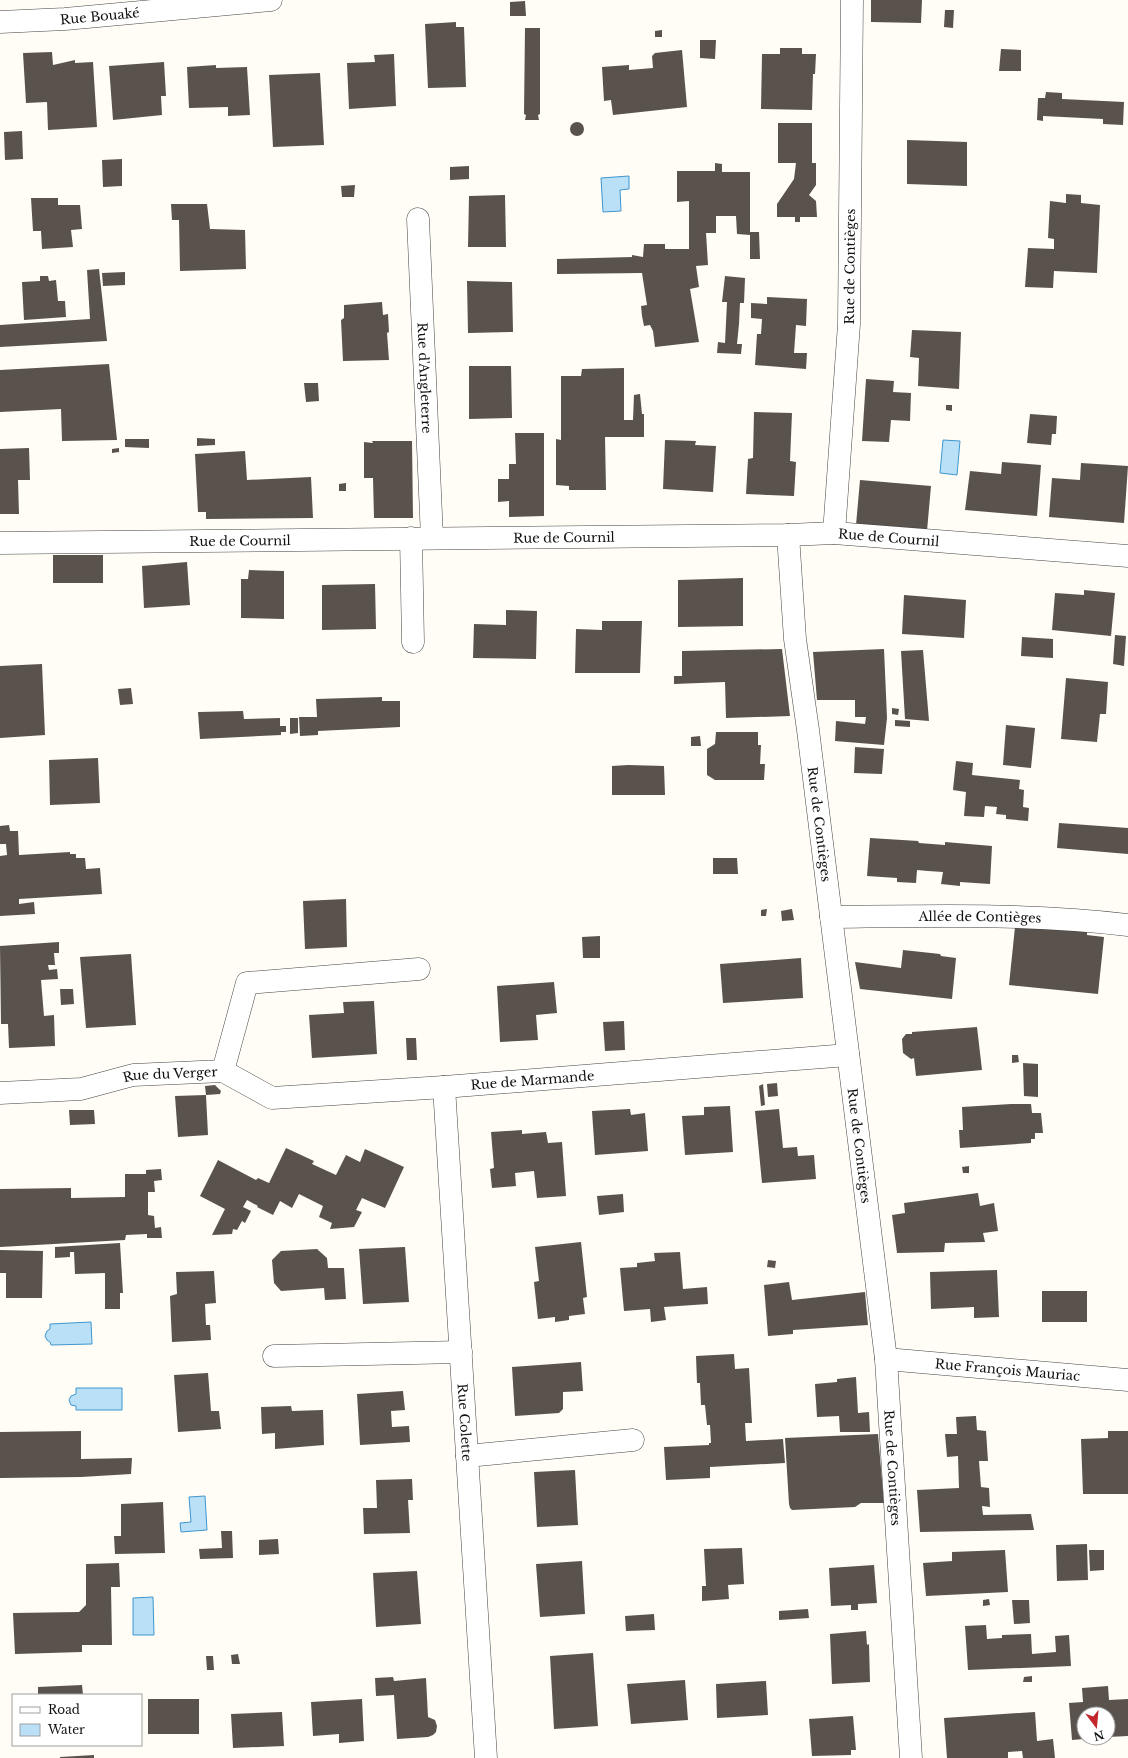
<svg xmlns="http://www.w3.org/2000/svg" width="1128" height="1758" font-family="'Libre Baskerville',serif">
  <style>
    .water { fill: #b9e0f7; stroke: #3f96cf }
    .building { fill: #5a524d }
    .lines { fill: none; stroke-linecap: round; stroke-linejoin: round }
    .minor-casing { stroke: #444; stroke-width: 23 }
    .minor { stroke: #fff; stroke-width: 22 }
    .labels { text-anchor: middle; stroke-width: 4; stroke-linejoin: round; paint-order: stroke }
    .street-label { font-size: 13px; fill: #111; stroke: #fff }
  </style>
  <rect width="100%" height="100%" fill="#fffdf5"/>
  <path class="water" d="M 629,176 L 629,189 L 620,190 L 621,211 L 603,212 L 601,178 Z
    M 943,440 L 960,441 L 957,475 L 940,473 Z
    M 91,1322 L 92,1344 L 51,1345 L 50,1342 L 47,1340 L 45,1336 L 47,1331 L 50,1329 L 50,1324 Z
    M 76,1388 L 122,1388 L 122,1410 L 76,1410 L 76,1406 L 71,1405 L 69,1400 L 71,1396 L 76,1394 Z
    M 205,1496 L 207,1530 L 181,1532 L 180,1523 L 191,1522 L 189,1497 Z
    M 153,1597 L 154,1635 L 133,1635 L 133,1598 Z"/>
  <path class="building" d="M 871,0 L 922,0 L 921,23 L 871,22 Z
    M 525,1 L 526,16 L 510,16 L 510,2 Z
    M 945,10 L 954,10 L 953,28 L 944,27 Z
    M 456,22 L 456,27 L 464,27 L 466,87 L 428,88 L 425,24 Z
    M 525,28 L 540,28 L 540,114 L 538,115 L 539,120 L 525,120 L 526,115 L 524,114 Z
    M 662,30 L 662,37 L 655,37 L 655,31 Z
    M 700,40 L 716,40 L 715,59 L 700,58 Z
    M 780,48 L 802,48 L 802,54 L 816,54 L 815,74 L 813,74 L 812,110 L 761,109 L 762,54 L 780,54 Z
    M 1001,49 L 1021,50 L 1021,71 L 999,71 Z
    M 682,50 L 687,107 L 613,115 L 611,100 L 604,101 L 602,67 L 629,65 L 629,70 L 653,68 L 652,56 L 655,53 Z
    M 52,52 L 53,65 L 75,60 L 75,63 L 93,62 L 97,127 L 48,130 L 47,102 L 26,103 L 23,53 Z
    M 394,54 L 396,106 L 349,109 L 347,63 L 375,62 L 374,55 Z
    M 164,62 L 166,96 L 161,96 L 162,115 L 113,120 L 109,66 Z
    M 216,65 L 216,68 L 247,67 L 250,115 L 228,116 L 228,107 L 189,108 L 187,67 Z
    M 320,73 L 324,145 L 273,147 L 269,75 Z
    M 1046,92 L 1062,93 L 1062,99 L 1124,102 L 1123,125 L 1103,124 L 1103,119 L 1043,116 L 1043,121 L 1037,120 L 1038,98 L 1045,98 Z
    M570 129a7 7 0 1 1 14 0a7 7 0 1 1-14 0Z
    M 778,123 L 812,123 L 812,163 L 816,163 L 816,185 L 809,195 L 816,201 L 817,217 L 800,217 L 800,222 L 795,222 L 795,217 L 777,217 L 777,204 L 794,179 L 796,163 L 778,163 Z
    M 22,131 L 23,159 L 5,160 L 4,132 Z
    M 907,140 L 967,142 L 967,186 L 907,184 Z
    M 122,159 L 122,186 L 103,187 L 102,160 Z
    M 715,163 L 722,164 L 722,172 L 750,172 L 750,232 L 759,232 L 760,259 L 750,259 L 750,235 L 737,234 L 736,216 L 716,216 L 716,233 L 706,233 L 708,265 L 696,266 L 699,287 L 690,289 L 699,342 L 655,347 L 653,331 L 650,325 L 644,326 L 642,316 L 641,306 L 647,305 L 642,273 L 557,274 L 557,259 L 632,257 L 632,255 L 643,257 L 644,244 L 665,244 L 665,249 L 689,249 L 689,201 L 677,202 L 677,171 L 715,171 Z
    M 469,166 L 469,179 L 450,180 L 450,167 Z
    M 355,185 L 354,197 L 342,197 L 341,186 Z
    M 1066,194 L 1081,195 L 1081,203 L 1100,205 L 1097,273 L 1054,271 L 1053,288 L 1025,287 L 1028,248 L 1054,249 L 1054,239 L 1048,238 L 1050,201 L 1066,203 Z
    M 505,195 L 506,247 L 468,247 L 469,196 Z
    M 31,198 L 58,198 L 58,205 L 80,205 L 82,229 L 71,230 L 73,247 L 42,249 L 41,231 L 33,231 Z
    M 171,204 L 207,204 L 210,229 L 245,230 L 246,269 L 180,271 L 179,220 L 172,220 Z
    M 99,269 L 107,341 L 0,347 L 0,325 L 90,319 L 87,270 Z
    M 125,272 L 125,285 L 103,286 L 102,273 Z
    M 40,276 L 48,276 L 49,281 L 56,280 L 58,301 L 65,301 L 66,317 L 24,320 L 22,282 L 40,281 Z
    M 725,276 L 745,278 L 744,303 L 740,303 L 739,324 L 737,344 L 742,344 L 741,354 L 717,353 L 718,342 L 725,343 L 727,302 L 722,302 Z
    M 467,281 L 512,282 L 513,332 L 468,333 Z
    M 767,297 L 807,299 L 806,326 L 796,325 L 794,353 L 807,353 L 806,369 L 755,365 L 757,334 L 761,334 L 762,319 L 751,318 L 751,303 L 767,304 Z
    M 382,302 L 383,315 L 388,314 L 389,332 L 387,333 L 389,360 L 343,361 L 341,320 L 344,318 L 344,305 Z
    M 912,330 L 961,332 L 959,389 L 918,386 L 919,358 L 910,357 Z
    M 109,364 L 117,440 L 62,441 L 61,409 L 0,412 L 0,370 Z
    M 469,366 L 511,366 L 512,418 L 469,419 Z
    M 624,368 L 624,420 L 633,420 L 634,395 L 640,394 L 642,414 L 644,414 L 644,437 L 605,437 L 606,490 L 569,490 L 569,486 L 556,485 L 556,439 L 561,440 L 561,376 L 581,376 L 582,369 Z
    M 866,379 L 894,381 L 893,392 L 911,393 L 910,421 L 891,420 L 889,442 L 862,441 Z
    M 304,383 L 318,383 L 319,401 L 306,402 Z
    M 946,405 L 952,405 L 952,411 L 946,410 Z
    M 754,412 L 792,413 L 790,461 L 796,462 L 794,496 L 746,494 L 748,459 L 753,458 Z
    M 1030,414 L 1057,416 L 1056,434 L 1052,434 L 1051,445 L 1027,443 Z
    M 515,433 L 544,433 L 544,516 L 509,517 L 509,501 L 498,502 L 498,479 L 509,479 L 509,464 L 516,464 Z
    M 197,438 L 215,439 L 215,445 L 197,446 Z
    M 125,439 L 149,439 L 149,448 L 125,447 Z
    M 665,440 L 696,441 L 695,445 L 716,446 L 713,492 L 663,489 Z
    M 372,441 L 412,441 L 413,518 L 374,518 L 373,478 L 364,478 L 364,442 L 373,443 Z
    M 29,448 L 30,480 L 18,480 L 19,514 L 0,514 L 0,449 Z
    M 119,448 L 119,452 L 112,453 L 112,449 Z
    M 245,451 L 247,480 L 311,477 L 313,518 L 206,519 L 206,512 L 198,512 L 195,454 Z
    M 1002,462 L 1041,465 L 1037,516 L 965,510 L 970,471 L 1001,474 Z
    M 1081,463 L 1128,466 L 1124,523 L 1049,517 L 1052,478 L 1080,480 Z
    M 860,480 L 931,486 L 927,531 L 856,525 Z
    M 346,483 L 346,491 L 339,491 L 339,484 Z
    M 53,555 L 103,555 L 103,583 L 53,583 Z
    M 187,562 L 190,605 L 144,608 L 142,566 Z
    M 249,570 L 284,571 L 284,619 L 241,618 L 241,579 L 248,579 Z
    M 743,578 L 743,626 L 678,627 L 678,580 Z
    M 375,584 L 376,629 L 322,630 L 322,585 Z
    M 1084,590 L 1115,593 L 1111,636 L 1052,630 L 1055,593 L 1084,595 Z
    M 904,595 L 966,600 L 964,638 L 902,634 Z
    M 506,610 L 537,611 L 536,659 L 473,658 L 474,624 L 506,625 Z
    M 602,621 L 642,621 L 640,673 L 575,673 L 576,629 L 602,630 Z
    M 1115,635 L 1126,636 L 1124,666 L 1113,664 Z
    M 1022,637 L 1053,639 L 1053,658 L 1021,656 Z
    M 782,649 L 790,716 L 726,718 L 725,682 L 674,684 L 674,676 L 682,676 L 682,651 Z
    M 884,649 L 887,718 L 884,745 L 835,741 L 836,721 L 865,724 L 866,717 L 855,717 L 855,700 L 817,700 L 813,652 Z
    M 923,650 L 929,721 L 905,719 L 901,651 Z
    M 42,664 L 45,735 L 0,738 L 0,666 Z
    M 1066,678 L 1108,682 L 1106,714 L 1100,714 L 1097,742 L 1061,739 Z
    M 131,688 L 133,704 L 120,705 L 118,689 Z
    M 382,697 L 382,701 L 400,701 L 400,727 L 318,731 L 318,735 L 300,736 L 299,717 L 317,717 L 316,699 Z
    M 892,708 L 899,709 L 898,715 L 892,714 Z
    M 243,711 L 244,719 L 280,718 L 280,726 L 286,726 L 286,732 L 281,732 L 281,735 L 200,739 L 198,712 Z
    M 290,718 L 298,718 L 298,733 L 290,734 Z
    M 895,720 L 910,721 L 910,727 L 895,726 Z
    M 1006,725 L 1035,728 L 1031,768 L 1003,765 Z
    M 716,732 L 758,732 L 758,745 L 761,745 L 760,764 L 765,764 L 764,780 L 715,780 L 707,775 L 707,749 L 715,744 Z
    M 700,736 L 701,746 L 691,746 L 691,737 Z
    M 855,747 L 884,749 L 882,774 L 854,773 Z
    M 98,758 L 100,803 L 50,805 L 49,760 Z
    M 956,761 L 973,763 L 972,775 L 1020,780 L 1019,789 L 1024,790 L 1023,807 L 1029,808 L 1028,821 L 1006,819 L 1006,815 L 996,814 L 997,807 L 985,806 L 984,817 L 964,816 L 966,792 L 953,790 Z
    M 628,765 L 664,766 L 665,795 L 612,795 L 612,766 Z
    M 1059,823 L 1128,828 L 1128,854 L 1057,848 Z
    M 9,825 L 10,831 L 18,831 L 19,855 L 70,852 L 70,854 L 76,854 L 76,858 L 85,858 L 86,869 L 100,868 L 102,894 L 19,899 L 19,904 L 34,902 L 35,914 L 0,916 L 0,856 L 7,855 L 6,844 L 0,844 L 0,826 Z
    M 870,838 L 918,841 L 919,843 L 945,845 L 945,842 L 992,846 L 990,884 L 960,882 L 960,886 L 941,884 L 943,872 L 928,871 L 917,870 L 916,883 L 897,882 L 897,878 L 867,876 Z
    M 713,858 L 737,858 L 738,874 L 713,874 Z
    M 346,899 L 347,947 L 305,949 L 303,901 Z
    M 767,909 L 766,916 L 761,916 L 761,910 Z
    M 792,909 L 794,920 L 782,921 L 781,911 Z
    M 1015,927 L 1087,930 L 1087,935 L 1104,937 L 1098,994 L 1009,985 Z
    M 600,936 L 600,958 L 583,958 L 582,937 Z
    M 59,942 L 59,953 L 54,953 L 55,965 L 48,965 L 49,970 L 57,969 L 58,979 L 41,980 L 44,1016 L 54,1015 L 55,1046 L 9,1048 L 8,1024 L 1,1024 L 0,946 Z
    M 903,950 L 940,954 L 941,956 L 956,958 L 952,999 L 860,989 L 855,962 L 901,968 Z
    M 131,954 L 136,1025 L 86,1028 L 80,957 Z
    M 801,958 L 803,998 L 723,1003 L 720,964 Z
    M 554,982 L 557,1013 L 536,1015 L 538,1040 L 500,1042 L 497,986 Z
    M 60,989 L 73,989 L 74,1004 L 61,1005 Z
    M 374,1001 L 377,1054 L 312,1058 L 309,1015 L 344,1013 L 343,1002 Z
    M 624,1021 L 625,1050 L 605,1051 L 603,1022 Z
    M 977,1027 L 982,1070 L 916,1076 L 914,1058 L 911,1059 L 903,1053 L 902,1039 L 906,1034 L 912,1034 L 912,1032 Z
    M 406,1038 L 416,1038 L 417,1060 L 407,1060 Z
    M 1012,1055 L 1018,1055 L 1019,1062 L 1012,1063 Z
    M 1023,1063 L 1038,1064 L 1038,1097 L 1024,1096 Z
    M 777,1083 L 778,1096 L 768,1097 L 767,1084 Z
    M 763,1084 L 765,1105 L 761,1106 L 759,1086 Z
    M 215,1085 L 221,1091 L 220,1094 L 206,1095 L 205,1086 Z
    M 206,1095 L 208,1135 L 178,1137 L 175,1096 Z
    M 1011,1104 L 1031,1104 L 1032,1113 L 1041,1113 L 1043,1133 L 1035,1133 L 1035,1139 L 1031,1139 L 1031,1143 L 960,1148 L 959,1130 L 963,1130 L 962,1107 Z
    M 730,1106 L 733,1152 L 685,1155 L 682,1116 L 704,1115 L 704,1107 Z
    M 630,1109 L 631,1115 L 645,1113 L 648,1151 L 595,1155 L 592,1111 Z
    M 779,1109 L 783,1148 L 797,1147 L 798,1156 L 814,1155 L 816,1179 L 762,1183 L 755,1111 Z
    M 69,1110 L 94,1110 L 95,1124 L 70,1125 Z
    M 522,1130 L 522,1134 L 546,1132 L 548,1143 L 562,1142 L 566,1196 L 537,1198 L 534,1171 L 515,1173 L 516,1186 L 492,1188 L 490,1169 L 494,1168 L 491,1132 Z
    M 286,1148 L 314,1161 L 312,1164 L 336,1175 L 346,1155 L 360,1162 L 365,1149 L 404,1167 L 385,1208 L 362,1198 L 356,1210 L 362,1212 L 354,1227 L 330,1229 L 332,1223 L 319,1217 L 323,1206 L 299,1194 L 292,1208 L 280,1201 L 273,1215 L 257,1207 L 258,1206 L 247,1200 L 243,1207 L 251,1211 L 245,1223 L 242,1221 L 237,1230 L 233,1229 L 232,1234 L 212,1235 L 225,1209 L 200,1196 L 218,1160 L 256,1180 L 258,1178 L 269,1183 Z
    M 969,1166 L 969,1173 L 963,1173 L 962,1167 Z
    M 161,1169 L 162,1180 L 154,1181 L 155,1192 L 148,1192 L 148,1215 L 154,1216 L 155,1228 L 161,1227 L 162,1238 L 147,1238 L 147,1234 L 126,1235 L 125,1240 L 0,1247 L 0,1189 L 71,1188 L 71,1198 L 124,1197 L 125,1197 L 125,1174 L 146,1174 L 146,1170 Z
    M 978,1193 L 980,1206 L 994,1203 L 998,1231 L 983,1233 L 985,1242 L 945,1243 L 944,1252 L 897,1253 L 892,1215 L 905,1213 L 904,1203 Z
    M 623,1194 L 624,1212 L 599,1215 L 597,1196 Z
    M 581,1242 L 587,1297 L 583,1298 L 585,1314 L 569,1316 L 569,1320 L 555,1322 L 555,1317 L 538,1319 L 534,1282 L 539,1281 L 535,1247 Z
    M 120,1243 L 123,1293 L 120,1293 L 120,1309 L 105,1309 L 105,1273 L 75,1274 L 74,1252 L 70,1252 L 70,1257 L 55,1258 L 55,1247 Z
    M 405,1247 L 409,1302 L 363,1304 L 359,1249 Z
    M 317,1249 L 327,1258 L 328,1268 L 344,1268 L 346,1299 L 325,1300 L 324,1288 L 281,1291 L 274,1283 L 272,1260 L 281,1251 Z
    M 0,1250 L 43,1251 L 42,1298 L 6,1298 L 6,1273 L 0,1273 Z
    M 680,1252 L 683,1289 L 707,1287 L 708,1304 L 664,1307 L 666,1320 L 651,1322 L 650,1309 L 624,1311 L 620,1268 L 637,1267 L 637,1263 L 655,1261 L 654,1253 Z
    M 768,1260 L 776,1261 L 775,1268 L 767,1267 Z
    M 997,1270 L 999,1317 L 974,1318 L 974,1307 L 931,1309 L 930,1272 Z
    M 214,1271 L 216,1303 L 205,1304 L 206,1325 L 210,1325 L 211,1340 L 172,1342 L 170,1296 L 177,1294 L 176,1272 Z
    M 789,1282 L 792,1300 L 865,1292 L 868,1325 L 793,1330 L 793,1334 L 768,1336 L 764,1285 Z
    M 1042,1291 L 1087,1291 L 1087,1322 L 1042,1322 Z
    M 734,1354 L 735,1369 L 749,1368 L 752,1423 L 745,1423 L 746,1441 L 783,1439 L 785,1463 L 710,1467 L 710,1478 L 666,1480 L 664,1447 L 709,1445 L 709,1443 L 711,1443 L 710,1425 L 707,1425 L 705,1405 L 701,1405 L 700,1383 L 697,1383 L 696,1356 Z
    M 581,1362 L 583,1391 L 563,1392 L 563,1409 L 559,1413 L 515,1416 L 512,1367 Z
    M 208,1373 L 211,1411 L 219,1411 L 221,1429 L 178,1432 L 174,1375 Z
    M 856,1377 L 858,1413 L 869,1412 L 870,1432 L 840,1432 L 839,1416 L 817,1417 L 815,1384 L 837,1382 L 837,1379 Z
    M 403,1391 L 405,1410 L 391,1411 L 392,1427 L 409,1426 L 410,1442 L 360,1445 L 357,1394 Z
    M 291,1406 L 292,1411 L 323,1410 L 324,1445 L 275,1449 L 275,1433 L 262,1434 L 261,1407 Z
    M 976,1416 L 977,1430 L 986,1431 L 988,1461 L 979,1461 L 981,1487 L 989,1488 L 990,1507 L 982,1506 L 983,1515 L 1031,1514 L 1034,1530 L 920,1532 L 917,1490 L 959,1488 L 958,1456 L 947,1457 L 945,1434 L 957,1434 L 956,1417 Z
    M 81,1431 L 81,1459 L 132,1458 L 131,1474 L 81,1477 L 0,1478 L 0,1432 Z
    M 1108,1431 L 1128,1431 L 1128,1494 L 1083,1494 L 1081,1439 L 1108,1438 Z
    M 878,1434 L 884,1503 L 861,1503 L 855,1507 L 792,1510 L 790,1508 L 789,1504 L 785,1438 Z
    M 575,1470 L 578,1525 L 537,1527 L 534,1472 Z
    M 412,1479 L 413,1500 L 408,1500 L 410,1533 L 364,1534 L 363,1508 L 377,1508 L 376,1480 Z
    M 163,1502 L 165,1553 L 115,1554 L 114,1536 L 121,1536 L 121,1504 Z
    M 221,1531 L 232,1531 L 233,1558 L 200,1559 L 199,1549 L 222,1548 Z
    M 278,1539 L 279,1554 L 259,1555 L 259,1540 Z
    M 1087,1544 L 1088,1580 L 1057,1581 L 1056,1545 Z
    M 742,1548 L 744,1584 L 728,1585 L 729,1599 L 702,1601 L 702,1586 L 706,1586 L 704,1549 Z
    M 1005,1550 L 1008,1592 L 926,1596 L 923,1563 L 952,1561 L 952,1552 Z
    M 1089,1550 L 1104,1550 L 1104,1570 L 1090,1571 Z
    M 582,1561 L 585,1614 L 540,1617 L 536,1564 Z
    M 119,1563 L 120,1587 L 111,1587 L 112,1645 L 82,1645 L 82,1652 L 15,1654 L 13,1613 L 79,1612 L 86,1605 L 86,1564 Z
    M 874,1565 L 877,1603 L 858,1604 L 858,1610 L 851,1610 L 851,1605 L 831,1606 L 829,1568 Z
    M 417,1571 L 421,1624 L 376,1627 L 373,1573 Z
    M 989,1599 L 990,1605 L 983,1606 L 983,1600 Z
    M 1012,1600 L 1029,1600 L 1030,1623 L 1014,1624 Z
    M 808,1609 L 809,1618 L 779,1620 L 779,1611 Z
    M 654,1614 L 655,1630 L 626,1631 L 625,1616 Z
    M 986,1625 L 987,1639 L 1002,1638 L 1002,1635 L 1031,1634 L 1032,1654 L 1056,1652 L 1055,1636 L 1069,1635 L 1071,1666 L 968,1670 L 965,1626 Z
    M 866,1631 L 867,1645 L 869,1644 L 870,1682 L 832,1684 L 830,1634 Z
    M 593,1653 L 598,1726 L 554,1729 L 550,1656 Z
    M 238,1654 L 240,1664 L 232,1664 L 231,1655 Z
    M 206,1656 L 213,1656 L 214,1670 L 207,1670 Z
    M 1032,1676 L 1032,1682 L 1023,1682 L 1024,1677 Z
    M 393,1677 L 394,1681 L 426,1678 L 428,1717 L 435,1720 L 437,1726 L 436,1732 L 433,1735 L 428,1737 L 397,1739 L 394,1695 L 376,1696 L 375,1678 Z
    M 685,1680 L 688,1720 L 631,1724 L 627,1684 Z
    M 766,1681 L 768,1715 L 717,1718 L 716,1684 Z
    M 82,1685 L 83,1695 L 38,1695 L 38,1687 Z
    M 1108,1686 L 1109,1700 L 1128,1699 L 1128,1736 L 1108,1737 L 1108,1714 L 1084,1714 L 1084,1739 L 1072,1740 L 1069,1703 L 1083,1702 L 1082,1688 Z
    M 148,1699 L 199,1699 L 199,1734 L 148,1734 Z
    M 362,1699 L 364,1741 L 339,1743 L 339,1734 L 313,1736 L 311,1702 Z
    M 282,1712 L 284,1746 L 233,1748 L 231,1714 Z
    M 1035,1712 L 1037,1741 L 1053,1739 L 1055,1758 L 1023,1758 L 1022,1751 L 1021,1751 L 1008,1752 L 1008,1758 L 947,1758 L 944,1718 Z
    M 853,1716 L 856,1750 L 851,1750 L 851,1755 L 812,1756 L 809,1719 Z
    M 1089,1738 L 1106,1738 L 1107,1742 L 1090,1744 Z
    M 94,1755 L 94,1758 L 60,1758 L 60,1757 Z"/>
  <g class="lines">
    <g class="minor-casing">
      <g id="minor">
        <path id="s1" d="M 0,22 L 65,19 L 271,0"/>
        <path id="s2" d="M 418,219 L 432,538"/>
        <path id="s3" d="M 834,533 L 849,324 L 852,0"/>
        <path id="s4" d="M 788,535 L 795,639 L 808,730 L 886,1359 L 911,1758"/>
        <path d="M 411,538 L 413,642"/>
        <path id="s5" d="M 0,543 L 788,535 L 834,533 L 1128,556"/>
        <path id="s6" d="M 831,917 C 930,916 1030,913 1128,925"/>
        <path id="s7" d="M 223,1071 L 272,1098 L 444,1087 L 848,1055"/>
        <path id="s8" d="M 444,1087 L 486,1758"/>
        <path id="s9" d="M 0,1093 L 81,1089 L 133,1075 L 223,1071 L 247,983 L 419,969"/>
        <path d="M 274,1356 L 461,1352"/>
        <path id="s10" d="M 886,1359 L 1128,1380"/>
        <path d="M 467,1456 L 633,1440"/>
      </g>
    </g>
    <use href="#minor" class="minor"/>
  </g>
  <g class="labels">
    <g class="street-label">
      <text dy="5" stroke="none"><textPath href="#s1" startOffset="100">Rue Bouaké</textPath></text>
      <text dy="5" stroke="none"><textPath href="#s3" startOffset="267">Rue de Contièges</textPath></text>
      <text dy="5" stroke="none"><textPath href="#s2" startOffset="159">Rue d'Angleterre</textPath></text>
      <text dy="5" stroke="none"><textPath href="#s5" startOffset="564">Rue de Cournil</textPath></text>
      <text dy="5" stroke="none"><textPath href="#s5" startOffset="889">Rue de Cournil</textPath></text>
      <text dy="5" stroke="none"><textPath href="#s5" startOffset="240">Rue de Cournil</textPath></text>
      <text dy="5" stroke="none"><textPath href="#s4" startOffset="291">Rue de Contièges</textPath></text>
      <text dy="5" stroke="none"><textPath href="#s6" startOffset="149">Allée de Contièges</textPath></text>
      <text dy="5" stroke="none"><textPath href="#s9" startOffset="172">Rue du Verger</textPath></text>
      <text dy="5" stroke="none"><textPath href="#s7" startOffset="317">Rue de Marmande</textPath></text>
      <text dy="5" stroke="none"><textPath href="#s4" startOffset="615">Rue de Contièges</textPath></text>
      <text dy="5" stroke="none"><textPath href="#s10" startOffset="122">Rue François Mauriac</textPath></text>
      <text dy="5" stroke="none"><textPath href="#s8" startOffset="336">Rue Colette</textPath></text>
      <text dy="5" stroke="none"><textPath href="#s4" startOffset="939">Rue de Contièges</textPath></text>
    </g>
  </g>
  <rect x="12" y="1694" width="130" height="52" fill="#ffffff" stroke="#a0a0a0"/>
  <rect x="20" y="1707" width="20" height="6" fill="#ffffff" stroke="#a0a0a0"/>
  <text x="48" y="1714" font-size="12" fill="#111111">Road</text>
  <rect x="20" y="1724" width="20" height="12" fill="#b9e0f7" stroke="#a0a0a0"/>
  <text x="48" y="1734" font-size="12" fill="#111111">Water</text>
  <g transform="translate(1096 1726) rotate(164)"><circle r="19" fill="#ffffff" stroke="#a0a0a0"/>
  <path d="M0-3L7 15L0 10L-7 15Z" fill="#c4262e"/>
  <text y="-6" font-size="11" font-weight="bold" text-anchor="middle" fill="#111111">N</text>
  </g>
</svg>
